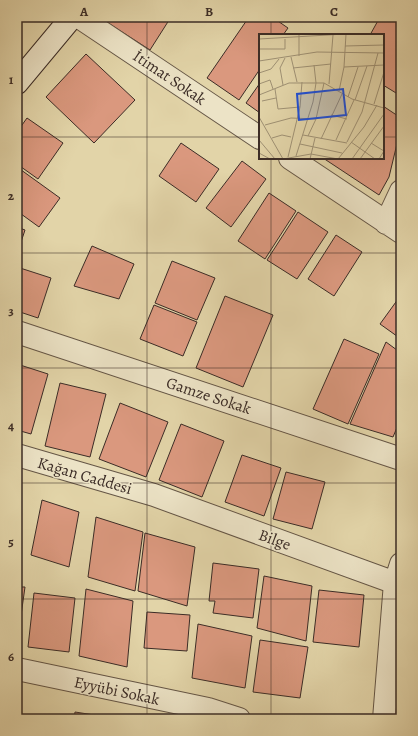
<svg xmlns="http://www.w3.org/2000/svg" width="418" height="736" font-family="Alegreya,serif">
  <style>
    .building { fill: #da987e; stroke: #3b2c26 }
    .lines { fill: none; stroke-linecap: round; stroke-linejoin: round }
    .street-casing { stroke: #655646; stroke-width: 24 }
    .secondary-casing { stroke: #3b2c26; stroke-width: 24 }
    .street { stroke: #ece3c6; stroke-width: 22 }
    .secondary { stroke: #ece3c6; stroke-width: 22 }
    .grid { fill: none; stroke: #3b2c26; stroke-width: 1; stroke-opacity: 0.55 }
    .labels { text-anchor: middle; stroke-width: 3; stroke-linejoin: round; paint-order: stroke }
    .street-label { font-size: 16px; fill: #3b2c26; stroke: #ece3c6 }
    .inset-road { fill: none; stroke: #9f9174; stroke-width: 1 }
    .view { fill: #1d4ed8; fill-opacity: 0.15; stroke: #1d4ed8; stroke-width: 2 }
    .inset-edge { fill: none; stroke: #3b2c26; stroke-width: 2 }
    .neatline { fill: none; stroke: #3b2c26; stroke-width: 1.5 }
    .grid-label { font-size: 13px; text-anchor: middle; font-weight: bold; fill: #3b2c26 }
  </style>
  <rect width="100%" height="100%" fill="#e2d4a8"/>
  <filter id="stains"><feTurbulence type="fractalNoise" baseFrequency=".005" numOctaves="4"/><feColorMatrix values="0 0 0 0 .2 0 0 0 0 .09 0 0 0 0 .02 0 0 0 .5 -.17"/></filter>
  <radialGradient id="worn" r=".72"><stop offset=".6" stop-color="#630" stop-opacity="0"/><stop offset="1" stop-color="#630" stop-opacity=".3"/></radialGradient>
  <path class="building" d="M 107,17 L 171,17 L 150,50 L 105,21 Z
    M 249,17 L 272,17 L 288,28 L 283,35 L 260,35 L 260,69 L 239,100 L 207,78 Z
    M 380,17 L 391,17 L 401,22 L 401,96 L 383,85 L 383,35 L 370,35 Z
    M 86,54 L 135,100 L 94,143 L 46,97 Z
    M 260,83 L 260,113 L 246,103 Z
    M 383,106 L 401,118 L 401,127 L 389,177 L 379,195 L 323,158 L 383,158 Z
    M 27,118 L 63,143 L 38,179 L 17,164 L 17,132 Z
    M 181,143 L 219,169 L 196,202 L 159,176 Z
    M 242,161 L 266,179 L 231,227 L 206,208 Z
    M 17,167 L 60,198 L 39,227 L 17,211 Z
    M 269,193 L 296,211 L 265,259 L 238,241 Z
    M 298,212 L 328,232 L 297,279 L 267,260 Z
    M 17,227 L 25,230 L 17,254 Z
    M 336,235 L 362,252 L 334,296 L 308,279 Z
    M 92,246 L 134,264 L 119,299 L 74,286 Z
    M 172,261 L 215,278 L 197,320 L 155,303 Z
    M 17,267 L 51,278 L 38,318 L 17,311 Z
    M 401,295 L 401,339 L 380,324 Z
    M 225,296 L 273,315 L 243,387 L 196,368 Z
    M 154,305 L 197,322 L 183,356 L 140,339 Z
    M 344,339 L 379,354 L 348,424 L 313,409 Z
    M 386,342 L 401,353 L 401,418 L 393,437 L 350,424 Z
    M 17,364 L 48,374 L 31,434 L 17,430 Z
    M 60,383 L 106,394 L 90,457 L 45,446 Z
    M 120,403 L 168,422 L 146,477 L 99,459 Z
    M 181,424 L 224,441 L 202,497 L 159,480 Z
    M 242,455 L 281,468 L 264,516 L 225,502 Z
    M 286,472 L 325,482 L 312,529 L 273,519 Z
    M 42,500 L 79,512 L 69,567 L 31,555 Z
    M 96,517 L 143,532 L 135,591 L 88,577 Z
    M 145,533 L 195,547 L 187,606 L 138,591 Z
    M 213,563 L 259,569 L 253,618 L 213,613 L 215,601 L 209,601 Z
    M 264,576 L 312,586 L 306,641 L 257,628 Z
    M 17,587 L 25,587 L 17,644 Z
    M 86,589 L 133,601 L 127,667 L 79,656 Z
    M 319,590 L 364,595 L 359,647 L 313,642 Z
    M 34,593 L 75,598 L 69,652 L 28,647 Z
    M 147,612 L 190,615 L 187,651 L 144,648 Z
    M 198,624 L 252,636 L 245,688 L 192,678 Z
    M 260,640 L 308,647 L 300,698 L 253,692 Z
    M 75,712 L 120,719 L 74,719 Z"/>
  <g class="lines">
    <g class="street-casing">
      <path id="street" d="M 79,17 L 260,138
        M 290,158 L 401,232
        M 386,223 L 401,191
        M 17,332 L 401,459
        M 17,455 L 154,495 L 401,585
        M 17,669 L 208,709 L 239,719
        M 384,719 L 395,583 L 401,564"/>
    </g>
    <g class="secondary-casing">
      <path id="secondary" d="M 17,83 L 72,17"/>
    </g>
    <use href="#street" class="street"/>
    <use href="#secondary" class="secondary"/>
  </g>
  <path class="grid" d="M 147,17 L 147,719M 271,17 L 271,35M 17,137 L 260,137M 383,137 L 401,137M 271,158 L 271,719M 17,253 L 401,253M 17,368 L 401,368M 17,483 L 401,483M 17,599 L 401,599"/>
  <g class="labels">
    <g class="street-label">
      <text transform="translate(170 77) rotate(34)" y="6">İtimat Sokak</text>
      <text transform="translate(209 395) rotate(18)" y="6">Gamze Sokak</text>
      <text transform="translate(85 475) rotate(16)" y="6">Kağan Caddesi</text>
      <text transform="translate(275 539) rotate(20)" y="6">Bilge</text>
      <text transform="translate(117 690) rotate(12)" y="6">Eyyübi Sokak</text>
    </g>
  </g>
  <g transform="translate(259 34)">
    <rect width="125" height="125" fill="#e2d4a8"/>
    <path class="inset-road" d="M 40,0 L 40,22M 0,5 L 86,0M 86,12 L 125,11M 0,15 L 26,15 L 26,5M 32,23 L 38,48M 0,27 L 58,18 L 125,19M 85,33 L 125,31M 34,34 L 72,30M 0,39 L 12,35 L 20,25M 0,50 L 11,46 L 14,55M 70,50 L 74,1M 24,51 L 21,34 L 26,24M 16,55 L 19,75 L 41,73M 80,57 L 85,33 L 87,0M 0,61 L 30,49 L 65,49 L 93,65 L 125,74M 89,63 L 99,33M 96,66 L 108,32M 3,67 L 17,64M 115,70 L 125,38M 72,81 L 88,85M 0,83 L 24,125M 6,91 L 32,84 L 57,85 L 65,49M 44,101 L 88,109M 49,102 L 57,85M 13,104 L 23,101 L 32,103M 62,105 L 83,60M 0,106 L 16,125M 77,106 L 95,66M 88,108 L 103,78 L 119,19M 92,108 L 116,125M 112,109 L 120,114 L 125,117 L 120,125M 41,110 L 83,119M 0,119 L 11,125M 37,122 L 54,68 L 57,49 L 55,31M 29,123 L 41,73 L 43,48M 24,125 L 52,120 L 79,125M 51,125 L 56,104M 79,125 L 105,93 L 118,71M 93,125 L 125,80M 101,125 L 125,92"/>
    <path class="view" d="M 84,55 L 87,81 L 40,86 L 38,60 Z"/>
    <rect width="125" height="125" class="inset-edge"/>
  </g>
  <rect width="418" height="736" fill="none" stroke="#e2d4a8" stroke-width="44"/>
  <rect x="22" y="22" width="374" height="692" class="neatline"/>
  <g class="grid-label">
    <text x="84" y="16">A</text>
    <text x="209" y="16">B</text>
    <text x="334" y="16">C</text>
    <text x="11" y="84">1</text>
    <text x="11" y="200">2</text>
    <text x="11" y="315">3</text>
    <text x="11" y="430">4</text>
    <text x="11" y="546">5</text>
    <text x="11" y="661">6</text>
  </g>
  <rect width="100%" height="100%" filter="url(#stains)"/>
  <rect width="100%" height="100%" fill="url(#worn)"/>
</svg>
